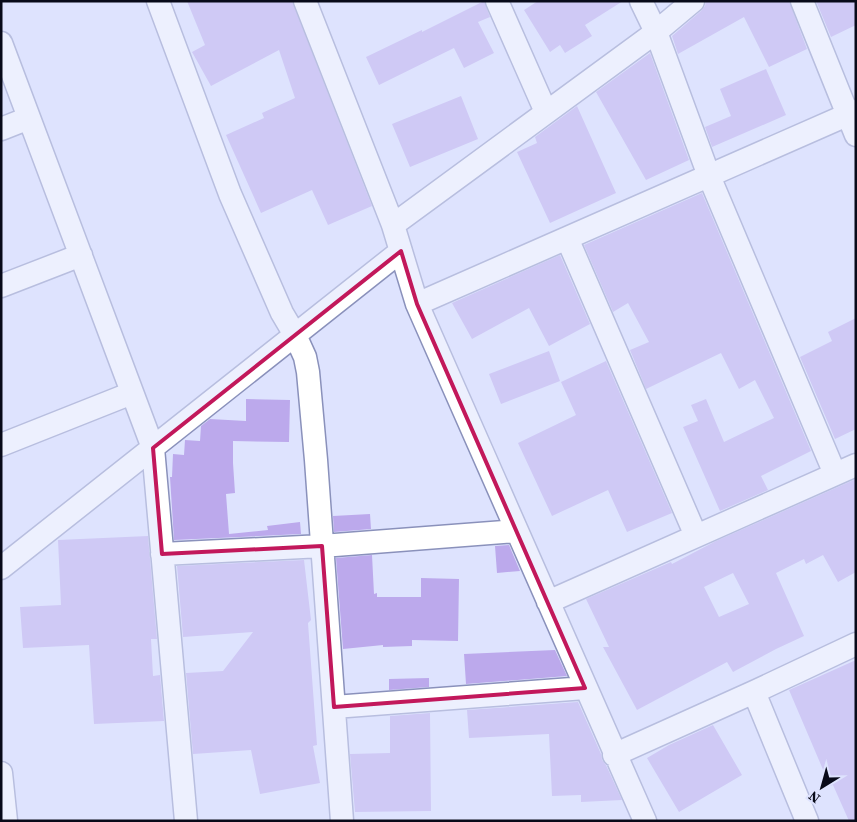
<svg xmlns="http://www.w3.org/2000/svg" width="857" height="822" font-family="'Source Serif 4',serif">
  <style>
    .building { fill: #bca9ec; fill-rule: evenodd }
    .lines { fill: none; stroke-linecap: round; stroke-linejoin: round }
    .street-casing { stroke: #8a91bb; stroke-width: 25 }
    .street { stroke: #fff; stroke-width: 22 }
    .marked { fill: none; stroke: #c2185b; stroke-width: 4; stroke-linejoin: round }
  </style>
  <rect width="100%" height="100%" fill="#dee3fe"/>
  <path class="building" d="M 187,1 L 292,1 L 372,206 L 328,225 L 312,190 L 261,213 L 226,135 L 264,118 L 262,113 L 295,98 L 279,50 L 211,86 L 192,52 L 205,45 Z
    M 484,1 L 490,17 L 478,22 L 494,53 L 464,68 L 454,48 L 379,85 L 366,57 L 422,30 L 422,32 Z
    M 538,1 L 623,1 L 585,25 L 592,36 L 565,53 L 560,45 L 550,52 L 524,10 Z
    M 706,1 L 789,1 L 807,49 L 769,67 L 744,17 L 678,54 L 672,36 L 701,11 L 705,6 Z
    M 816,1 L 856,1 L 856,25 L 831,37 Z
    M 650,53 L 689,160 L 646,180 L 596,92 Z
    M 766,69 L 786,115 L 712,147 L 705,127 L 731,116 L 720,89 Z
    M 461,96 L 478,139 L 410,167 L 392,124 Z
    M 577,106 L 616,193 L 550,223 L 517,152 L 537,143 L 535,137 Z
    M 702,193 L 811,451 L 761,476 L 768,490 L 720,511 L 683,427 L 698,421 L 691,405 L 706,399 L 724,442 L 774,418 L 755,380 L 739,389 L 721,353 L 646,389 L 630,350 L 649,342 L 628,303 L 613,312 L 584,245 Z
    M 560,255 L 590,324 L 549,346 L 529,308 L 472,339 L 452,303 Z
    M 856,318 L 856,429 L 835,439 L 800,357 L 832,341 L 828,332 Z
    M 549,351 L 560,381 L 501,404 L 489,374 Z
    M 606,361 L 672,513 L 627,532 L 608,490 L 552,516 L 518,443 L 576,415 L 561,382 Z
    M 246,399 L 290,400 L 289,442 L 233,441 L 233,463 L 235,493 L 226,494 L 229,534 L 268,530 L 267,526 L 300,522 L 301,534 L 174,540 L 170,477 L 172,477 L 173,454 L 184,455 L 185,440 L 200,441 L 201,426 L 210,419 L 246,421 Z
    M 856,479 L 856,572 L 838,582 L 823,555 L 806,564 L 804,559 L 776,573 L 804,636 L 776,649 L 733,672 L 727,662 L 637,710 L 603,647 L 609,647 L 586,599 L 671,562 L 672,564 L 716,541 ZM 733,573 L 749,604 L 719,617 L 704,587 Z
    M 370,514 L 371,529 L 334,532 L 333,516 Z
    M 148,536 L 157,639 L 151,639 L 153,676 L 160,675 L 164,721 L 94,724 L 89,645 L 23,648 L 20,607 L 61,605 L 58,540 Z
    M 509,545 L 520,571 L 497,573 L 495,546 Z
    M 372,555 L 374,594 L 377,593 L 377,597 L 421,597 L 421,578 L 459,579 L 458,641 L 412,640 L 412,646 L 383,647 L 383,645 L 343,649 L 336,558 Z
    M 304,560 L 311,620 L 308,623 L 317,745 L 313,746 L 320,783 L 260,794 L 251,750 L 193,754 L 186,673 L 223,671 L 253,632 L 183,637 L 177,566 Z
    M 555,650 L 567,676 L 466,684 L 464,654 Z
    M 856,660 L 856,821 L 849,821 L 833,785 L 830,786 L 789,690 Z
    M 429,678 L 429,687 L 389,690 L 389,679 Z
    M 578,702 L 601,754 L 602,760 L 606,765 L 622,800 L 581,802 L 581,795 L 552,796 L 549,734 L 469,738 L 467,710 Z
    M 430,713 L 431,811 L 355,812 L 350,754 L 390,753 L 390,716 Z
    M 713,725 L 742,775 L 679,812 L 647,758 L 669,745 Z"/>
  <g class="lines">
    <g class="street-casing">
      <path id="street" d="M 158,1 L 230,194 L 282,313 L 295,335 L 305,357 L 308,372 L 316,460 L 342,821
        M 305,1 L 393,225 L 417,304 L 645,821
        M 497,1 L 546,112
        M 641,1 L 656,32 L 709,176 L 835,474
        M 802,1 L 856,135
        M 1,43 L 153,448 L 186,821
        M 1,129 L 29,118
        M 393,225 L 656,32 L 693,1
        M 567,238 L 696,536
        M 1,286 L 81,255
        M 417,304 L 856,111
        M 1,445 L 132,393
        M 162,554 L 322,546 L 517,531
        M 1,568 L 401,251
        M 548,602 L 856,465
        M 754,692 L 807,821
        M 334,707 L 585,688
        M 614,755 L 754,692 L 856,644
        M 1,773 L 6,821"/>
    </g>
    <use href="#street" class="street"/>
  </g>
  <path d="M0 0H857V822H0ZM 401,251 L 417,304 L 585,688 L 334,707 L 322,546 L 162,554 L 153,448 Z" fill="#dee3fe" fill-opacity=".55" fill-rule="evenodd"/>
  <path class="marked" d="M 401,251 L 417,304 L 585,688 L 334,707 L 322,546 L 162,554 L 153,448 Z"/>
  <rect width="857" height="822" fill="none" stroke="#080a19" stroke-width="5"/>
  <g transform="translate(822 787) rotate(217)" stroke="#dee3fe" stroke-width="4" paint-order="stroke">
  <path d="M0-4L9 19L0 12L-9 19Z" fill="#080a19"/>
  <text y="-8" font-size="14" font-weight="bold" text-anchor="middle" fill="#080a19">N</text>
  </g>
</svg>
